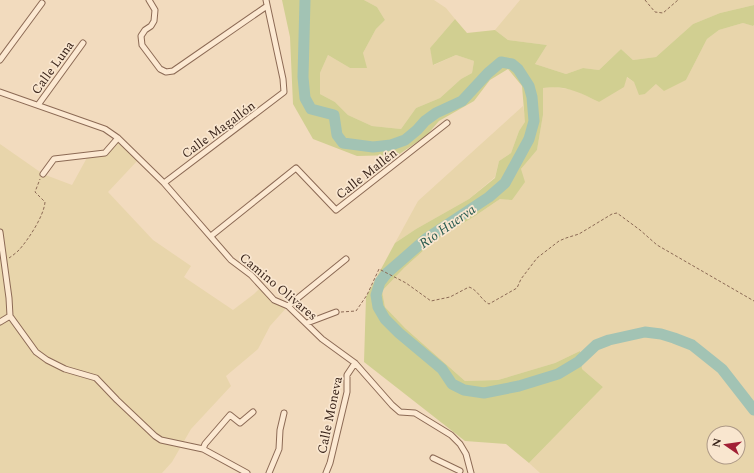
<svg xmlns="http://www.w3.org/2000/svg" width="754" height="473" font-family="Spectral,serif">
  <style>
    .farmland { fill: #e8d5ab; fill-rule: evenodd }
    .green { fill: #d1cf91 }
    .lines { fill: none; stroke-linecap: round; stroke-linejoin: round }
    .river { stroke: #a2c3b4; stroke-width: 11 }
    .minor-casing { stroke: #8c6a55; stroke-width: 7 }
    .path { stroke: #8c6a55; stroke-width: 1; stroke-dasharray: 3 2; stroke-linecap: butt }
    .minor { stroke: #fce9d2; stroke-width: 5 }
    .labels { text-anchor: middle; stroke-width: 3.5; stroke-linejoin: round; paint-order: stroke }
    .street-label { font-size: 13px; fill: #3a251b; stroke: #f9e6cf }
    .water-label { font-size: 14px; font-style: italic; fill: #295b50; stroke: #f9e6cf }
  </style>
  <rect width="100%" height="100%" fill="#f2dbbe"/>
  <path class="farmland" d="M 364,0 L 434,0 L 446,8 L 455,19 L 430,48 L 434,65 L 456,55 L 474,61 L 472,73 L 461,79 L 440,98 L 416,108 L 401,129 L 372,126 L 348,115 L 335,102 L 320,94 L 320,73 L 328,55 L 350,68 L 363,53 L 376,29 L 385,20 L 377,7 Z
    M 520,0 L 754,0 L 754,5 L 720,13 L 693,24 L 656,57 L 633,60 L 621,49 L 599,70 L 583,68 L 566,74 L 535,64 L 547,45 L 508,40 L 495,30 Z
    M 743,23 L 753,26 L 754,25 L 754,473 L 540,473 L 529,463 L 603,387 L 582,369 L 580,351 L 555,363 L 498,380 L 465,381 L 405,328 L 385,307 L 382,291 L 404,268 L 434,241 L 475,216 L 500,199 L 521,169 L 537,150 L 543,115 L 542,88 L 554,87 L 575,90 L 599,102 L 626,77 L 634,82 L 645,94 L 656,84 L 686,80 L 707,39 L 719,30 ZM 714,433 L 738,433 L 738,457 L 714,457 Z
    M 523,106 L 526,122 L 519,131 L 511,153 L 499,161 L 495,177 L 469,199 L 416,229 L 395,243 L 418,201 Z
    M 118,138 L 139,159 L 108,192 L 153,240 L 191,266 L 184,277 L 233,310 L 254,294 L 262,286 L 274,300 L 288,306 L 270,326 L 258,349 L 226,376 L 231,386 L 191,429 L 172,462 L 162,473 L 0,473 L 0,144 L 43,174 L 72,185 L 89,154 L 105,153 Z"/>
  <path class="green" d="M 282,0 L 364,0 L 377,7 L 385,20 L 376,29 L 363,53 L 367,68 L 350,68 L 328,55 L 320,73 L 320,94 L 335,102 L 348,115 L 372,126 L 401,129 L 416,108 L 440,98 L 461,79 L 472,73 L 474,61 L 456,55 L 433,65 L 430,48 L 455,19 L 467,33 L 495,30 L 508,40 L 547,45 L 535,64 L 566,74 L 583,68 L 599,70 L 621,49 L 633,60 L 656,57 L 693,24 L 720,13 L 754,5 L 754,25 L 753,26 L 743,23 L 719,30 L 707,39 L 686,80 L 664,91 L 656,84 L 645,94 L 639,95 L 634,82 L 627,77 L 624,87 L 599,102 C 578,92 566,85 543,88 L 543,115 L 537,150 L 521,169 L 525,182 L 512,200 L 500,199 L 475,216 L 434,241 L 404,268 L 382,291 L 385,307 L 405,328 L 465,381 L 498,380 L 555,363 L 580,351 L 582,369 L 603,387 L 529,463 L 506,444 L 465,441 L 364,362 L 366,297 L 395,243 L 416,229 L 469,199 L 495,178 L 499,161 L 511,153 L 519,131 L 525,122 L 522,86 L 508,69 L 490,80 L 474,101 L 439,121 L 426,136 L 398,155 L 357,156 L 313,139 L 293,104 L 290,37 Z"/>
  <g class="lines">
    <path class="river" d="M 305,0 L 303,77 L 305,98 L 311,109 L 334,115 L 337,135 L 343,143 L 373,147 L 391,145 L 405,140 L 417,130 L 425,121 L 436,113 L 462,101 L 488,73 L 501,62 L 512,64 L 518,69 L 529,86 L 532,97 L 534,121 L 529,139 L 505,183 L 489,197 L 427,238 L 387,273 L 380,282 L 376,295 L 378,307 L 385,319 L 399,333 L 442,369 L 452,384 L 464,390 L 484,393 L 519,386 L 558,374 L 578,362 L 596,345 L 609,340 L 645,332 L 661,334 L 674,338 L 692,345 L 722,369 L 754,410"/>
    <g class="minor-casing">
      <path id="minor" d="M 149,0 L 155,10 L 154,21 L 151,26 L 145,30 L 141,36 L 142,45 L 160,69 L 166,72 L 173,71 L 267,6
        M 0,60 L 42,3
        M 0,92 L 105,129 L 118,138 L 164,183 L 231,260 L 251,275 L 274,300 L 288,306 L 322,339 L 355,363 L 392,405 L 400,412 L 415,413 L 451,435 L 460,444 L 466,454 L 471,473
        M 38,105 L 83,43
        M 43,174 L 54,159 L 105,153 L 118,138
        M 164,183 L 284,92 L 283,79 L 266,0
        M 0,232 L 9,298 L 10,316 L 36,352 L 47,360 L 65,369 L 96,378 L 117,400 L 155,436 L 161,440 L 203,449 L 247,473
        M 211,236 L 296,168 L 336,210 L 447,123
        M 288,306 L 346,259
        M 0,322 L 10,316
        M 307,323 L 336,312
        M 203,449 L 205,444 L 230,415 L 240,423 L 253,412
        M 433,458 L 460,471
        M 269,473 L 279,449 L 280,430 L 284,413
        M 326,473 L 330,463 L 347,392 L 347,375 L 355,363"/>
    </g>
    <path class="path" d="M 645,0 L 655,12 L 663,13 L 678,0
      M 9,258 C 12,256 16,253 19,250 C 28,240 44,216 45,202 L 35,192 L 40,179
      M 341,312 L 356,311 L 367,295 L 379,269 L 406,283 L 431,301 L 450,297 L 469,287 C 478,290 481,300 489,304 L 517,288 L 521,279 L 537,258 L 559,241 L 566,238 L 579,234 L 612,214 L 617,213 L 640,230 L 657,245 L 754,301"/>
    <use href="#minor" class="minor"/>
  </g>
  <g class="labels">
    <g class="street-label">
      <text transform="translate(52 67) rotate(-54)" y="5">Calle Luna</text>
      <text transform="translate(218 129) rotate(-36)" y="5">Calle Magallón</text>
      <text transform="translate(366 173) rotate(-38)" y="5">Calle Mallén</text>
      <text transform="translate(279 286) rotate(40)" y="5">Camino Olivares</text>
      <text transform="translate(329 415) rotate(-78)" y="5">Calle Moneva</text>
    </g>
    <g class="water-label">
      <text transform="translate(447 226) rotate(-35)" y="5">Río Huerva</text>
    </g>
  </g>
  <g transform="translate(726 445) rotate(283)"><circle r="19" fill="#f9e6cf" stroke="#ad9987"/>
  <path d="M0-3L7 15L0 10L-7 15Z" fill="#a11f34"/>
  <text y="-6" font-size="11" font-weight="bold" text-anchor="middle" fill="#3a251b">N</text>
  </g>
</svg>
